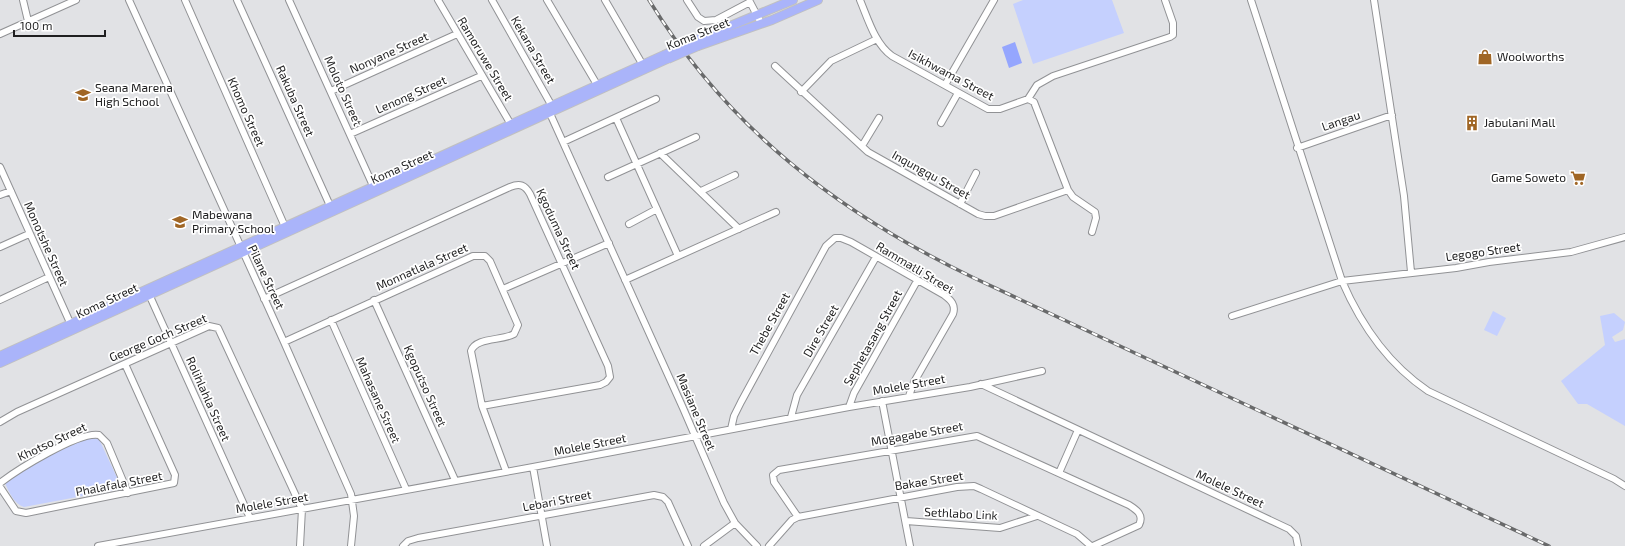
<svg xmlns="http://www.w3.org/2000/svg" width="1625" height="546" font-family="'Exo 2',sans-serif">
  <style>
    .green { fill: #c5d0fe }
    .water { fill: #95a6fe }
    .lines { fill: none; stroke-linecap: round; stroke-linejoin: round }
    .minor-casing { stroke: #919295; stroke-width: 8 }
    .major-casing { stroke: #c0c0c1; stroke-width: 10 }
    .minor { stroke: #fff; stroke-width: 6 }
    .major { stroke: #aab4fa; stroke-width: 8 }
    .rail-casing { stroke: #696a6b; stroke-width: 3.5 }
    .rail { stroke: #fff; stroke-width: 2; stroke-dasharray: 6; stroke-linecap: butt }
    .major-bridge-casing { stroke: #c0c0c1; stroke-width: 10; stroke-linecap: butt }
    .major-bridge { stroke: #aab4fa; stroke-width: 8 }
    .labels { text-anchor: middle; stroke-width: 3.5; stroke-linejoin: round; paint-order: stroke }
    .street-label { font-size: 12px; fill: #1f1f20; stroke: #fff }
    .poi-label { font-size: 12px; fill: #1f1f20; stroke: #fff; text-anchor: start }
  </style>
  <rect width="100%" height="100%" fill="#e1e2e5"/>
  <path class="green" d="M 1023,0 L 1112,0 L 1124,33 L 1033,64 L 1013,4 Z
    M 1493,311 L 1506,318 L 1497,336 L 1484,330 Z
    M 1614,313 L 1625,322 L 1623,330 L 1612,337 L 1615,342 L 1625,339 L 1625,426 L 1587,404 L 1578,404 L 1561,381 L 1605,345 L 1600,316 Z
    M 90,437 L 99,439 L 120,484 L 120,489 L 24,507 C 14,504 9,492 5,483 L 6,481 L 44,458 Z"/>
  <path class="water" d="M 1015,42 L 1022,63 L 1009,68 L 1002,47 Z"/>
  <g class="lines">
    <g class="minor-casing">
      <path id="minor" d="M 23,0 L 28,21
        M 129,0 L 284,342 L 351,494 L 354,516 L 351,546
        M 185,0 L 286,229
        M 237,0 L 332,210
        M 289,0 L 375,190
        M 438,0 L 513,128
        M 492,0 L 553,108
        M 547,0 L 599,88
        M 605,0 L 644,67
        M 687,0 L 698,17 L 704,21 L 716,20 L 750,2 L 761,23
        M 860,0 C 868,19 875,44 892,56 L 988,109 L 1000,109 L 1028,99 L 1034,102 L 1068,190 L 1073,197 L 1095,212 L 1096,218 L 1092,232
        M 1251,0 L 1342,281 C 1361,325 1388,364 1428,391 L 1614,479 L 1625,486
        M 1374,0 L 1404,196 L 1411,272
        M 0,34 L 76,0
        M 775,66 L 868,152 L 978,214 L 985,216 L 994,216 L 1068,190
        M 945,85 L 994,0
        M 331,91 L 457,34
        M 801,92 L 831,61 L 877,39
        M 1028,99 L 1037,85 L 1053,76 L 1170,37 L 1173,35 L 1173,23 L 1165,0
        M 548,109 L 683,408 L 724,503 L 735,523 L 757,546
        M 616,118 L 678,256
        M 941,123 L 958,93
        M 350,134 L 481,76
        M 563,142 L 656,99
        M 862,146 L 879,118
        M 1297,148 L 1392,115
        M 660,153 L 739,229
        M 0,167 L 72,327
        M 608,177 L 696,137
        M 701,191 L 735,175
        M 0,195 L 11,191
        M 960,204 L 976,173
        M 629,224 L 657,209
        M 0,247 L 29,234
        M 625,280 L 776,212
        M 503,289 L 609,243
        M 148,292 L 250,518
        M 264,299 L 510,187 C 520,183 525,185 530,194 L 608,366 L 610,377 L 606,382 L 600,385 L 482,406
        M 0,300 L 49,277
        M 374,300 L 455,480
        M 1232,316 L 1342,281 L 1456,268 L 1489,262 L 1571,252 L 1625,237
        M 331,320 L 406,489
        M 284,342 L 473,256 L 485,256 L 490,261 L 518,325 L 514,334 C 502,341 476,337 471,351 L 482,406 L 506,471
        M 981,384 L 1289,529 L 1296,536 L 1298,546
        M 882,401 L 910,546
        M 849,407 L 854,393 L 917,281
        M 791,417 L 797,395 L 876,257
        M 0,422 L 17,412 L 209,326 L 218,328 L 302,509 L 300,546
        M 731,429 L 734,416 L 741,402 L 826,246 L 835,238 L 841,238 L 851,242 L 944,295 C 951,300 956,305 953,314 L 914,382 L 909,396
        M 533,467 L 547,546
        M 1059,473 L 1078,430
        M 0,483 C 17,470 79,431 99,435 L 107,443 L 128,493
        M 0,487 L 16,511 L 26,513 L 174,483 L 175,475 L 125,364
        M 798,517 L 774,482 L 773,475 L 779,470 L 977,436 L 1129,505 C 1137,510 1144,515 1139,525 L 1093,546
        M 906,521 L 1000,528 L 1037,516
        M 98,546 L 533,467 L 849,407 L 970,387 L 1042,371
        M 403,546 L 408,541 L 418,538 L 654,495 L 663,497 L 668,502 L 688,546
        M 704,546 L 735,523
        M 769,546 L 792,520 L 798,517 L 957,487 L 974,486 L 981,489 L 1077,534 L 1091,546"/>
    </g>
    <g class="major-casing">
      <path id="major" d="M 696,40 L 793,0
        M 698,46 L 772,20 L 818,0
        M 0,356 L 664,55
        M 0,363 L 667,59"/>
    </g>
    <use href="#minor" class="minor"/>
    <use href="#major" class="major"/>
    <g class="rail-casing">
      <path id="rail" d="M 649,0 C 729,130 839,213 974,278 L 1549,546"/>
    </g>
    <use href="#rail" class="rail"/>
    <g class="major-bridge-casing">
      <path id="major-bridge" d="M 664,55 L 696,40
        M 668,59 L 698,46"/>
    </g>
    <use href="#major-bridge" class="major-bridge"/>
  </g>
  <defs>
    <g id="shop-bare" transform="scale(1.2)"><path d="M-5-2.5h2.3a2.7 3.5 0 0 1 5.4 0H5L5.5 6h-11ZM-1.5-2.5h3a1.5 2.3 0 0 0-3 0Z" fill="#a06625" stroke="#fff" stroke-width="2.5" paint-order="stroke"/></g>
    <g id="school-bare" transform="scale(1.2)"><path d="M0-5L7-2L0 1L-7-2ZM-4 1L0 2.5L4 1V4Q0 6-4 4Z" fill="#a06625" stroke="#fff" stroke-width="2.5" paint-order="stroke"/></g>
    <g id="building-bare" transform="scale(1.2)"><path d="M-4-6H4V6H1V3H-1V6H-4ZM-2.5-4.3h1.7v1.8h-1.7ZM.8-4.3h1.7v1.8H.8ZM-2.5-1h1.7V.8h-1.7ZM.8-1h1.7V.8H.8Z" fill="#a06625" stroke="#fff" stroke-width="2.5" paint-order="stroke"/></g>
    <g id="supermarket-bare" transform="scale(1.2)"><path d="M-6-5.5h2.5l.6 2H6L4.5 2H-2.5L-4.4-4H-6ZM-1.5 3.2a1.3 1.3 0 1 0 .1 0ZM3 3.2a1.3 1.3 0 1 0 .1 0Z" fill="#a06625" stroke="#fff" stroke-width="2.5" paint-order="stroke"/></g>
  </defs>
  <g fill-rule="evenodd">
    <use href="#shop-bare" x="1485" y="57"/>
    <use href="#school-bare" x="83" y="95"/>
    <use href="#building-bare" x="1472" y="123"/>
    <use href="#supermarket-bare" x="1578" y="178"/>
    <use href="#school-bare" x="180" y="222"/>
  </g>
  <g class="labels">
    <g class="street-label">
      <text transform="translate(698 34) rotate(-22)" y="4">Koma Street</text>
      <text transform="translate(533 50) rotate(60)" y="4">Kekana Street</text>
      <text transform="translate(389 53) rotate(-24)" y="4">Nonyane Street</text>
      <text transform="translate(485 59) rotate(59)" y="4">Ramoruwe Street</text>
      <text transform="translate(951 75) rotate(28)" y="4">Isikhwama Street</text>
      <text transform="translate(343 91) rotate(66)" y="4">Moloto Street</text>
      <text transform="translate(411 95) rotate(-24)" y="4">Lenong Street</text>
      <text transform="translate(295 101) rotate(66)" y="4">Rakuba Street</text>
      <text transform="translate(246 112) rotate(66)" y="4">Khomo Street</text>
      <text transform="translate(1341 121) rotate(-19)" y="4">Langau</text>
      <text transform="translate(402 167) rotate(-24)" y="4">Koma Street</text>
      <text transform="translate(931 175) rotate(29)" y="4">Inqungqu Street</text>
      <text transform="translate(558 229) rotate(65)" y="4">Kgoduma Street</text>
      <text transform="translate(46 244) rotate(66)" y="4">Monotshe Street</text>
      <text transform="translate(1483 252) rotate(-8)" y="4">Legogo Street</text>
      <text transform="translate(422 267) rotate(-24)" y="4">Monnatlala Street</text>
      <text transform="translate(915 268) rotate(31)" y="4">Rammatli Street</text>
      <text transform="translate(266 277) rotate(65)" y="4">Pilane Street</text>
      <text transform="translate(107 301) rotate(-25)" y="4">Koma Street</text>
      <text transform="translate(770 324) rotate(-61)" y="4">Thebe Street</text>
      <text transform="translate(821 331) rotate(-60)" y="4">Dire Street</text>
      <text transform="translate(158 338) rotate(-23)" y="4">George Goch Street</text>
      <text transform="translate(873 338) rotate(-61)" y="4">Sephetasang Street</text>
      <text transform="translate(909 385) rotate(-10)" y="4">Molele Street</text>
      <text transform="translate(425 386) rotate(66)" y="4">Kgoputso Street</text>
      <text transform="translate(208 399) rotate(66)" y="4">Rolihlahla Street</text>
      <text transform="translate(378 400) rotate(66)" y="4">Mahasane Street</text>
      <text transform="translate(696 412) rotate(67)" y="4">Masiane Street</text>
      <text transform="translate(917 434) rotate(-10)" y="4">Mogagabe Street</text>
      <text transform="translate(52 442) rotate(-25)" y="4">Khotso Street</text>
      <text transform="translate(590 445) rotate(-11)" y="4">Molele Street</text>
      <text transform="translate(929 481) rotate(-9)" y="4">Bakae Street</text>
      <text transform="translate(119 484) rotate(-11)" y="4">Phalafala Street</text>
      <text transform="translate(1230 489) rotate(25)" y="4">Molele Street</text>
      <text transform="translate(557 501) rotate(-11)" y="4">Lebari Street</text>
      <text transform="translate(272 503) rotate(-10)" y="4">Molele Street</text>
      <text transform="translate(961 514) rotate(3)" y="4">Sethlabo Link</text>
    </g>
    <g class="poi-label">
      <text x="1497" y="61">Woolworths</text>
      <text x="95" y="92">Seana Marena<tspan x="95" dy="14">High School</tspan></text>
      <text x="1484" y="127">Jabulani Mall</text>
      <text x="1566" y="182" text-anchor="end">Game Soweto</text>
      <text x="192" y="219">Mabewana<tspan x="192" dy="14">Primary School</tspan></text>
    </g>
  </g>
  <path d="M14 30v6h91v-6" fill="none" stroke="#1f1f20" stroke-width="2"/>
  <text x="20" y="30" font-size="12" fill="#1f1f20" stroke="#ffffff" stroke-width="3" paint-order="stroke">100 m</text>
</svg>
